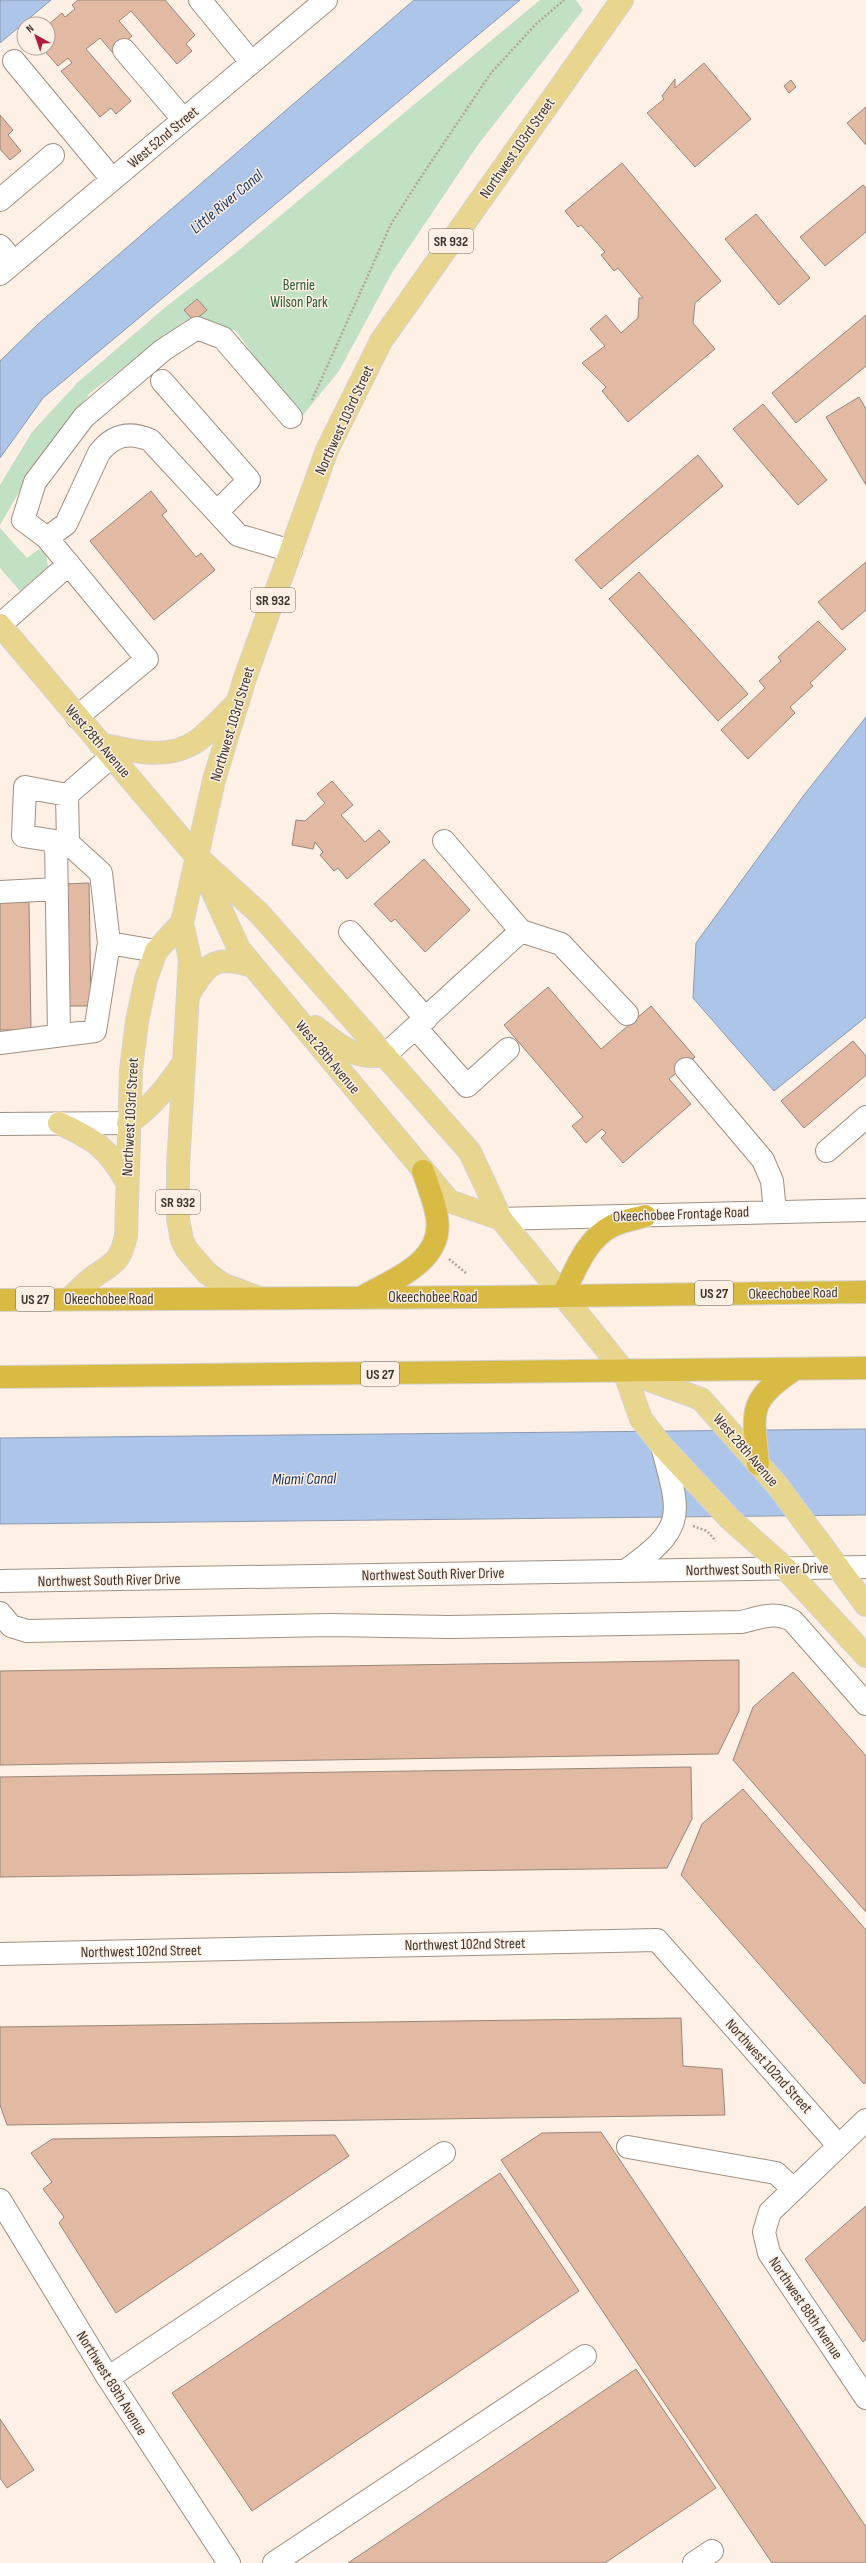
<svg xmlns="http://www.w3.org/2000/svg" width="866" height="2563" font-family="'Sofia Sans Condensed',sans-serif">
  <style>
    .green { fill: #c1e0c4 }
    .water { fill: #adc5e8; stroke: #8b9ab0 }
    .building { fill: #e2b9a3; stroke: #98857b }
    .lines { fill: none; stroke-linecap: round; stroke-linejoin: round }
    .minor-casing { stroke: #a09082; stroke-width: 24 }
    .major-casing { stroke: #d4d3d1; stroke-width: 24 }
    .highway-casing { stroke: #d4d3d1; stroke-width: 24 }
    .path { stroke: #afa49a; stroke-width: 2.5; stroke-dasharray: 2 2; stroke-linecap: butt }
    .minor { stroke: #fff; stroke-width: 22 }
    .major { stroke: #e8d68e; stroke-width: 22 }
    .highway { stroke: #d9ba43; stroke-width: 22 }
    .labels { text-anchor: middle; stroke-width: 3; stroke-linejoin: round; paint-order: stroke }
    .shield { fill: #fef0e4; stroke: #766d65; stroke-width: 1 }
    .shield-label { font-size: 14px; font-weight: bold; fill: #3c352f }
    .street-label { font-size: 15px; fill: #3c352f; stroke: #fef0e4 }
    .park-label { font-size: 15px; fill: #275930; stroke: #fef0e4 }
    .water-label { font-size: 16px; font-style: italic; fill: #163561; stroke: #fef0e4 }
  </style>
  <rect width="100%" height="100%" fill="#fef0e4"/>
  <path class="green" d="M 540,0 L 576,0 L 583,10 L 477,146 L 393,271 L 339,371 L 299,420 L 236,331 L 185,321 L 90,393 L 20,490 L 0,525 L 0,485 L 32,432 L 78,382 L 168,305 L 233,255 Z
    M 0,528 L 27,558 L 39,549 L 46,554 L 48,567 L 20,591 L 0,568 Z"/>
  <path class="water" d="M 0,0 L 51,0 L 0,43 Z
    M 414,0 L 520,0 L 43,398 L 0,458 L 0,361 L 38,324 Z
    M 866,717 L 866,1017 L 774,1091 L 693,998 L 696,943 L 804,795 Z
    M 866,1429 L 866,1515 L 0,1524 L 0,1438 Z"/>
  <path class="building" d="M 78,0 L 165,0 L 195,35 L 186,44 L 192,51 L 177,64 L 131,11 L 119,21 L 132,36 L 113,53 L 100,38 L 86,49 L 131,101 L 116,114 L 111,108 L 100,117 L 61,71 L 72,63 L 68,58 L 58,66 L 42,48 L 48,48 L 48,25 L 62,13 L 65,17 L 75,9 L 72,5 Z
    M 704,63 L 751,119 L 695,167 L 647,113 L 664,99 L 662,96 L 675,79 L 675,88 Z
    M 791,80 L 796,87 L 789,93 L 784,86 Z
    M 866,107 L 866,145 L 847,123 Z
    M 0,115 L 13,130 L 8,135 L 21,151 L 10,160 L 0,149 Z
    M 622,163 L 721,281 L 695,303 L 693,323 L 715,349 L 628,422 L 602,391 L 606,387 L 582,363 L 605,346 L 590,329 L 606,315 L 621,333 L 638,318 L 639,298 L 643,298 L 618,268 L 614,271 L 601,255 L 605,252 L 581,225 L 578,227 L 565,211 Z
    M 863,185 L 866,188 L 866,232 L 825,266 L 800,237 Z
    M 756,214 L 810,278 L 779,305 L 725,239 Z
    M 197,299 L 207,310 L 194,321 L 184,310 Z
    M 866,315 L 866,366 L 796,423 L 772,393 Z
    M 859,397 L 866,409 L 866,485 L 826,417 Z
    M 763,404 L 827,480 L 798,505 L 733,429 Z
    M 698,455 L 723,486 L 601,589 L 575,560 Z
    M 151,491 L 167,511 L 162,515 L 196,557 L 201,553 L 215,570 L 154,620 L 90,541 Z
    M 866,562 L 866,610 L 842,630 L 818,602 Z
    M 639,572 L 748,694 L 718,721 L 609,599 Z
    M 818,621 L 846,649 L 810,683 L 813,686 L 790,707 L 795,713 L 748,759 L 721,730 L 765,688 L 759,681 L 781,661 L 778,657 Z
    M 332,781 L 353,805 L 341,815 L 365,842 L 379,830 L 390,842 L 347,879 L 338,868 L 334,871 L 320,855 L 323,852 L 315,842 L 313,849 L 292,845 L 296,820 L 305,821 L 325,803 L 317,794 Z
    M 424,859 L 470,910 L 425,952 L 395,919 L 391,922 L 374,904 Z
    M 89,883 L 91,1006 L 68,1006 L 66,884 Z
    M 0,902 L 29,902 L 31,1030 L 0,1030 Z
    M 548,987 L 601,1049 L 651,1006 L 695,1057 L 669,1079 L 691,1104 L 623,1163 L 601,1138 L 606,1133 L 602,1129 L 586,1143 L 572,1126 L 583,1117 L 504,1025 Z
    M 853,1041 L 866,1056 L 866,1075 L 804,1128 L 781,1101 Z
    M 739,1660 L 739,1711 L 718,1754 L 0,1765 L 0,1671 Z
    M 793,1672 L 866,1756 L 866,1912 L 733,1760 L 753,1707 Z
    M 691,1767 L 692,1819 L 667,1868 L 0,1877 L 0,1777 Z
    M 743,1789 L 866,1930 L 866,2082 L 864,2084 L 681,1875 L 702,1824 Z
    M 681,2018 L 683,2066 L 722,2069 L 725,2115 L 7,2125 L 0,2105 L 0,2027 Z
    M 601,2132 L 866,2527 L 866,2563 L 772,2563 L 501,2160 L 542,2133 Z
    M 335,2135 L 349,2156 L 116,2313 L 59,2223 L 64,2217 L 43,2189 L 52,2182 L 31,2153 L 52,2139 Z
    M 500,2173 L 579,2291 L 252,2511 L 172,2393 Z
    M 866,2206 L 866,2339 L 863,2342 L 805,2259 Z
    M 636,2369 L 716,2488 L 605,2563 L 348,2563 Z
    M 0,2419 L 34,2470 L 7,2488 L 0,2478 Z"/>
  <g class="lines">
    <g class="minor-casing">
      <path id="minor" d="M 200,0 L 251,62
        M 124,50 L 183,119
        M 14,61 L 112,179
        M 0,200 L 53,155
        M 0,246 L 14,262
        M 0,274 L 326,0
        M 162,381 L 249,480 L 217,512
        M 291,417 L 223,338 L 197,328 L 163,350 L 84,417 L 35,482 L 23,520 L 47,538 L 66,524 L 99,453 C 113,435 129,431 150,440 L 238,535 L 291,551
        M 47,538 L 147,659 L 77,717
        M 0,625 L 69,564
        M 67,795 L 25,787 L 23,836 L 68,843
        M 56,842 L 59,1035
        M 0,892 L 57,889
        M 521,931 L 561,944 L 627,1014
        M 350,932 L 426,1019
        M 109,943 L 101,873 L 68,843 L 67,795 L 111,757
        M 416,1028 L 467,1086 L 508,1049
        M 0,1043 L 95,1031 L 109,943 L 156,951
        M 385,1055 L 521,931 L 444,841
        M 686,1069 L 763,1160 L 772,1181 L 775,1211
        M 0,1124 L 128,1123
        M 827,1151 L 866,1117
        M 501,1219 L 866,1210
        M 625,1571 C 688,1527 680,1515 662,1446
        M 0,1581 L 866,1567
        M 0,1613 L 11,1626 L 27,1631 L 330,1625 L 449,1627 L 742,1622 C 760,1617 776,1611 793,1621 L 866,1704
        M 0,1954 L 657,1940 L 838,2145
        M 866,2120 L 770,2212 L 764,2232 L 769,2253 L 866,2398
        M 628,2147 L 776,2173 L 793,2189
        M 0,2200 L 108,2378 L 229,2563
        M 108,2378 L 444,2153
        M 274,2563 L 585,2356
        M 694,2563 L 712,2551"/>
    </g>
    <g class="major-casing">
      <path id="major" d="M 0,625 L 196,856 L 259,913 L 470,1152 L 501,1219 L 624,1371 L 641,1419 L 662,1446 L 729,1518 L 785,1568 L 866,1656
        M 100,744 C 129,750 162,760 190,745 C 206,737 224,715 238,702
        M 200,864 L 239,949 L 449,1201 L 501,1219
        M 189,994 C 208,962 215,955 252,966
        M 315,1027 C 338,1044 354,1061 385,1055
        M 59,1123 C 95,1140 107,1147 127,1182
        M 128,1123 C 153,1106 167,1087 184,1062
        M 259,1298 L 222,1284 L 207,1273 L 187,1250 L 182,1240 L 178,1219 L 178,1167 L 190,959 L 182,923 L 214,780 L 245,678 L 327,450 L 381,341 L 622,0
        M 69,1299 C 78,1291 86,1282 95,1276 C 115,1262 120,1262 126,1236 L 131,1070 L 137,1021 L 146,979 L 156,951 L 182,923
        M 624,1371 L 701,1399 L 777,1485 L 866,1605"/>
    </g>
    <g class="highway-casing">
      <path id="highway" d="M 563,1295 C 575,1271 586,1239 612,1226 C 622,1221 634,1219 645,1216
        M 362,1297 C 392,1280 444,1262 437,1218 C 435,1203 428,1186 423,1171
        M 0,1300 L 486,1297 L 866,1292
        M 0,1377 L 866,1368
        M 758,1464 C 753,1410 747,1401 795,1369"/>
    </g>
    <path class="path" d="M 312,400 L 391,224 L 423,174 L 491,73 L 536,24 L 564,0
      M 449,1259 L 466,1273
      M 693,1526 L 707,1531 L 716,1541"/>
    <use href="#minor" class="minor"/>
    <use href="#major" class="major"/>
    <use href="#highway" class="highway"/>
  </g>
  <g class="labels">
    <g class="shield">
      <rect x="429" y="229" width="44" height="24" rx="3"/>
      <rect x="251" y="588" width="44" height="24" rx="3"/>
      <rect x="156" y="1190" width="44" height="24" rx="3"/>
      <rect x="695" y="1281" width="38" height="24" rx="3"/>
      <rect x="16" y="1287" width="38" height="24" rx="3"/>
      <rect x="361" y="1362" width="38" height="24" rx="3"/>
    </g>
    <g class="shield-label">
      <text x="451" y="246">SR 932</text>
      <text x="273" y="605">SR 932</text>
      <text x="178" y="1207">SR 932</text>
      <text x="714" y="1298">US 27</text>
      <text x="35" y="1304">US 27</text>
      <text x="380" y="1379">US 27</text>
    </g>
    <g class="street-label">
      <text transform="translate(163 137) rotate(-40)" y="5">West 52nd Street</text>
      <text transform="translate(517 148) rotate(-55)" y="5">Northwest 103rd Street</text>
      <text transform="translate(344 420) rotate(-65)" y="5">Northwest 103rd Street</text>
      <text transform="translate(232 724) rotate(-73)" y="5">Northwest 103rd Street</text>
      <text transform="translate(98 741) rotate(49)" y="5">West 28th Avenue</text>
      <text transform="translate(328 1057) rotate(50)" y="5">West 28th Avenue</text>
      <text transform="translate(130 1117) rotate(-87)" y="5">Northwest 103rd Street</text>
      <text transform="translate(681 1214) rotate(-2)" y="5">Okeechobee Frontage Road</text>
      <text transform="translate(793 1293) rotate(-1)" y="5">Okeechobee Road</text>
      <text x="433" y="1302">Okeechobee Road</text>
      <text x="109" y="1304">Okeechobee Road</text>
      <text transform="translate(746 1450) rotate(49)" y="5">West 28th Avenue</text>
      <text transform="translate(757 1569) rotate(-1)" y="5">Northwest South River Drive</text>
      <text transform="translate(433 1574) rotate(-1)" y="5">Northwest South River Drive</text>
      <text transform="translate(109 1580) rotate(-1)" y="5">Northwest South River Drive</text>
      <text transform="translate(465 1944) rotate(-1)" y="5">Northwest 102nd Street</text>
      <text transform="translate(141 1951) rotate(-1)" y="5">Northwest 102nd Street</text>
      <text transform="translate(769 2066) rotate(48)" y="5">Northwest 102nd Street</text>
      <text transform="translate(806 2308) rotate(56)" y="5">Northwest 88th Avenue</text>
      <text transform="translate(112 2383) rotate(58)" y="5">Northwest 89th Avenue</text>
    </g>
    <g class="park-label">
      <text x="299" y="290">Bernie<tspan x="299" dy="17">Wilson Park</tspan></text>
    </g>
    <g class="water-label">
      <text transform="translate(226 201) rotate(-40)" y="6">Little River Canal</text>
      <text transform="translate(304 1478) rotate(-1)" y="6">Miami Canal</text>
    </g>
  </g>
  <g transform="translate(36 36) rotate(320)"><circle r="19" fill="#fef0e4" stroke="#b0a59c"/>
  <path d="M0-3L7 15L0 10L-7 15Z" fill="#af1c3f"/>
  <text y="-6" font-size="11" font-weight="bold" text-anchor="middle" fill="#3c352f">N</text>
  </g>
</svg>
